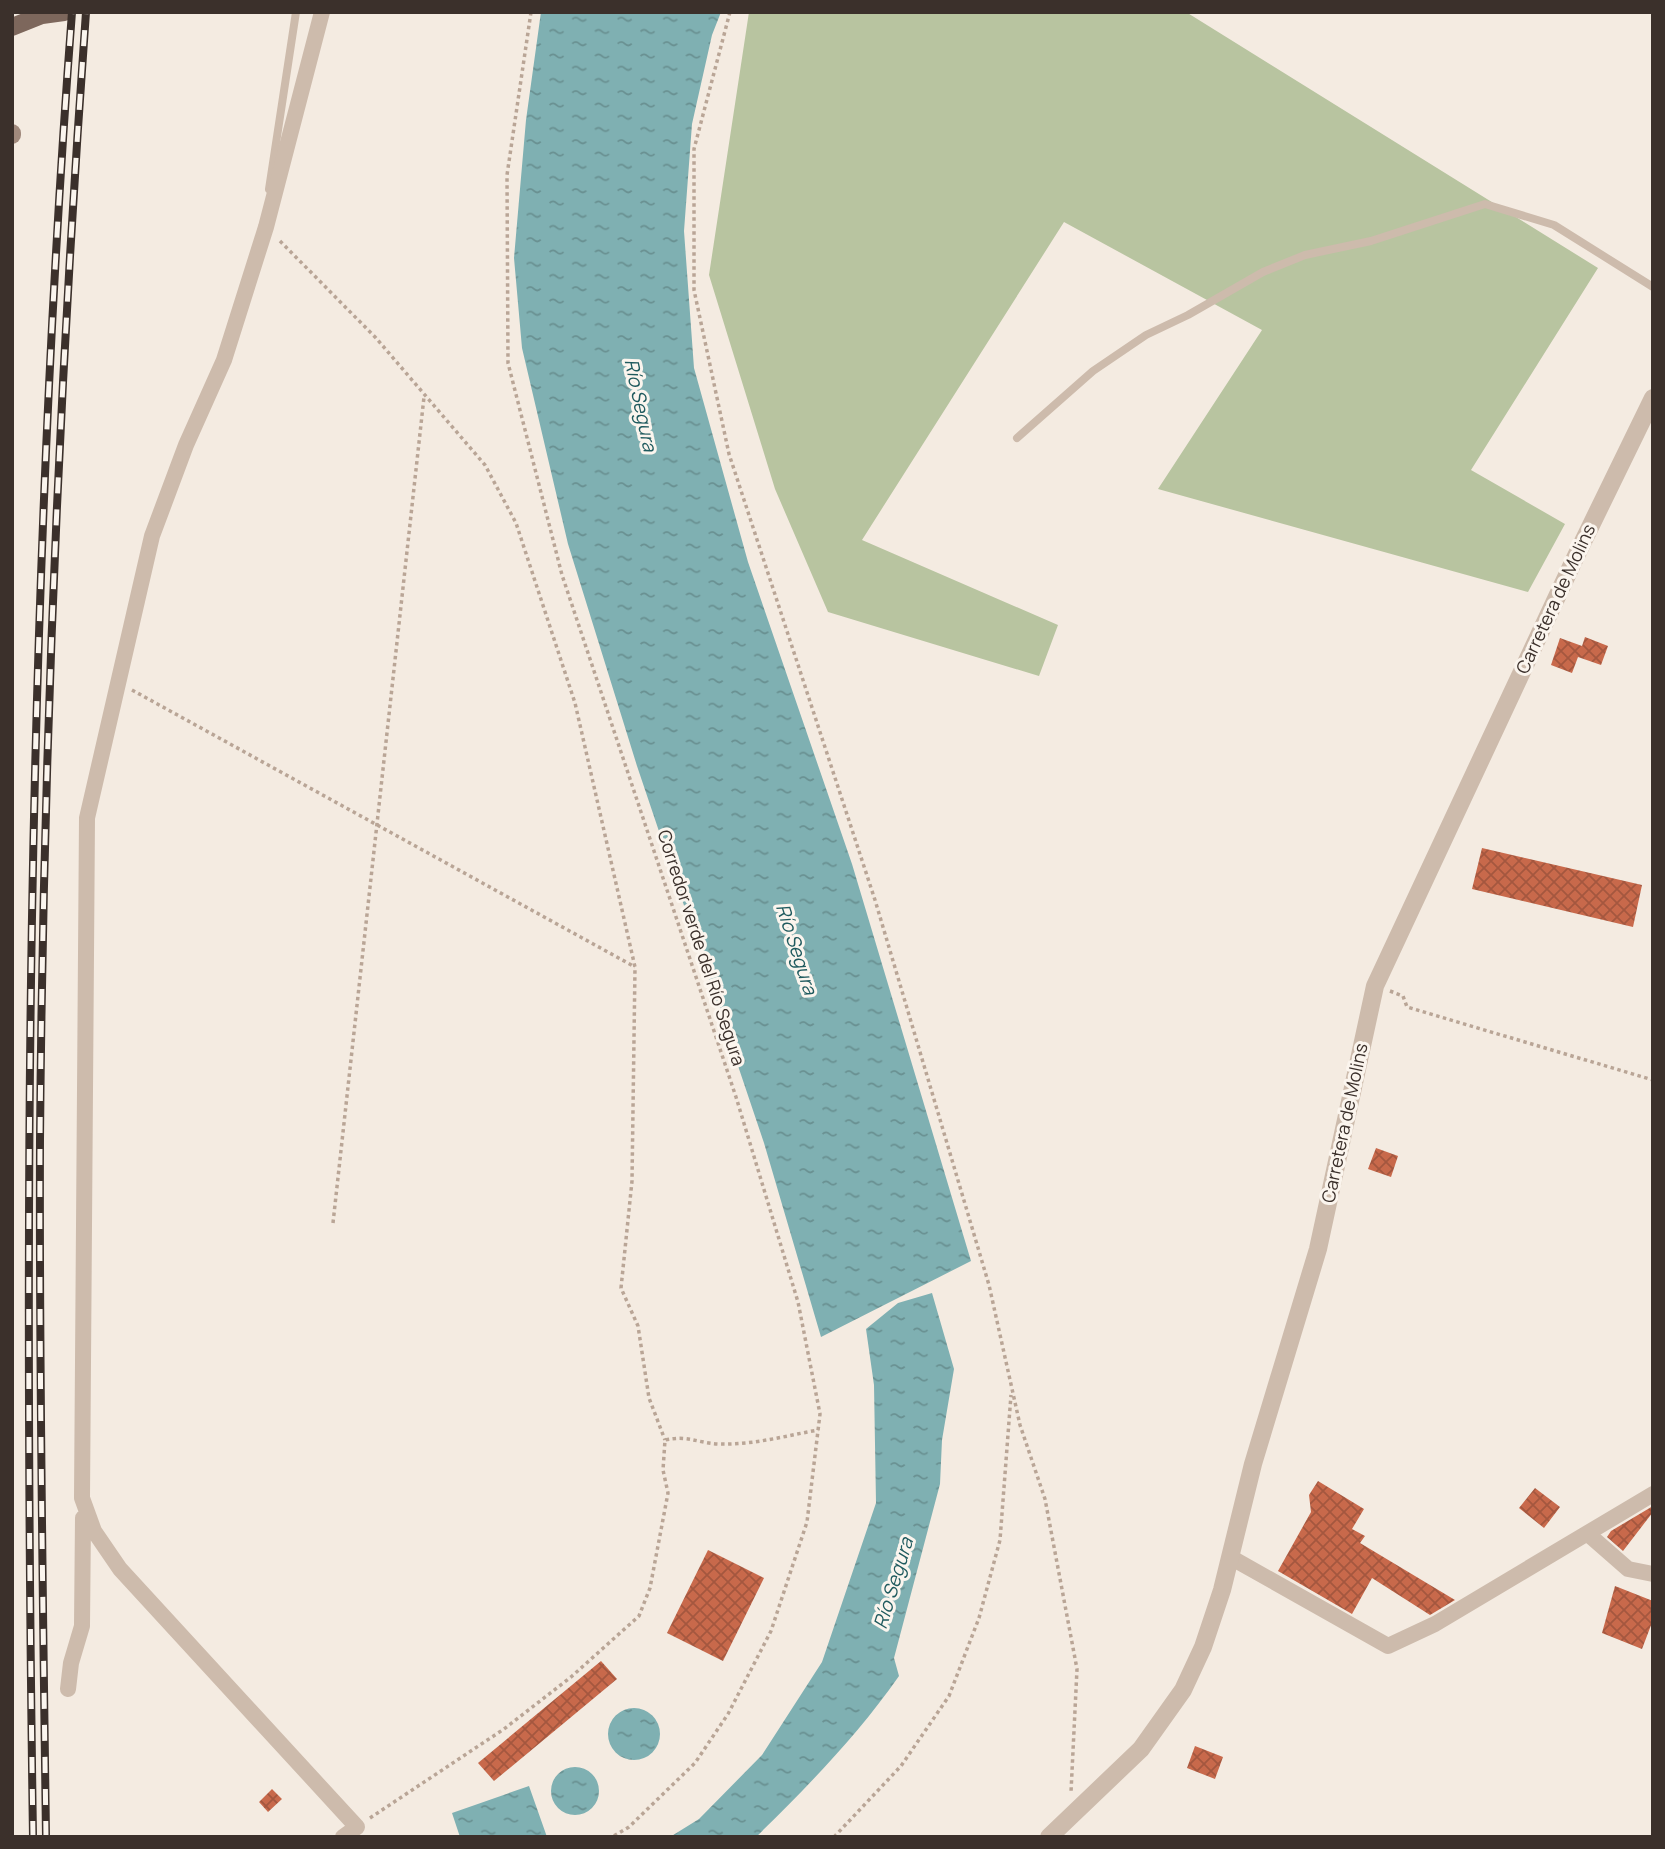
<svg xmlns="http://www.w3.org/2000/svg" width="1665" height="1849" font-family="Manrope,sans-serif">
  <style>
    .grass { fill: #b8c4a0 }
    .water { fill: url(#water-ripples) }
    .building { fill: url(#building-cross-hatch) }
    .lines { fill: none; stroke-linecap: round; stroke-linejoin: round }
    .path { stroke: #b9a596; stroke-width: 3.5; stroke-dasharray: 3.5 3.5; stroke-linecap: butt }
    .service { stroke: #cdbbac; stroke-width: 8 }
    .minor { stroke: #cdbbac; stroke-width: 16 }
    .tertiary { stroke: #cdbbac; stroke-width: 18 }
    .secondary { stroke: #a18a7d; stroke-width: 18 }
    .primary { stroke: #7d675c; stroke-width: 18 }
    .rail-casing { stroke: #3b302b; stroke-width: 8 }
    .rail { stroke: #fbf5ee; stroke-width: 5; stroke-dasharray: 16; stroke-linecap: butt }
    .labels { text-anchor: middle; stroke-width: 6; stroke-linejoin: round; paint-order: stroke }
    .street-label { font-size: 18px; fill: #3b302b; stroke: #fbf5ee }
    .water-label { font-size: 19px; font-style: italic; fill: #1f5a5e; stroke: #fbf5ee }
  </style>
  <defs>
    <pattern id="water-ripples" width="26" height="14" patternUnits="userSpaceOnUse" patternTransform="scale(1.75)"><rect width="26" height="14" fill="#7fb0b2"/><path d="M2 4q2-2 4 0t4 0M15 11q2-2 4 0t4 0" fill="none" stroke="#699091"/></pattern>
    <pattern id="building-cross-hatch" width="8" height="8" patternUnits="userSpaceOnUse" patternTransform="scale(1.75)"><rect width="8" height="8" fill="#c8694b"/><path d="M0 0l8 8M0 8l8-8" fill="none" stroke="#a4573f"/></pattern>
  </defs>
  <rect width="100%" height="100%" fill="#f4ebe1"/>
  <path class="grass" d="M 749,12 L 1186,12 L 1598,268 L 1471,470 L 1565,524 L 1528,592 L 1158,489 L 1262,330 L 1064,222 L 862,540 L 1058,625 L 1039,676 L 828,612 L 775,489 L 709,275 Z"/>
  <path class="water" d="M 541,12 L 721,12 L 712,35 L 692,124 L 684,231 L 694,368 L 748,562 L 852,864 L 971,1261 L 821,1337 L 764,1143 L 637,766 L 568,544 L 522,348 L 514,258 L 526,120 Z
    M 932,1293 L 954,1369 L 942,1440 L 940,1484 L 894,1658 L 899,1676 C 857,1736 808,1786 756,1837 L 670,1837 L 699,1819 L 762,1755 L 822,1662 L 876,1503 L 874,1385 L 866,1329 L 898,1303 Z
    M608 1734a26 26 0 1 1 52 0a26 26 0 1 1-52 0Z
    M551 1791a24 24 0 1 1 48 0a24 24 0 1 1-48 0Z
    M 529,1786 L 547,1837 L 460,1837 L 452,1813 Z"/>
  <path class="building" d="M 1585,637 L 1608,646 L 1601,665 L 1578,657 L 1572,673 L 1551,665 L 1560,638 L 1582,646 Z
    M 1482,848 L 1642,885 L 1633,927 L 1472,889 Z
    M 1376,1148 L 1398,1156 L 1391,1177 L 1368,1169 Z
    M 1318,1481 L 1364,1509 L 1352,1529 L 1365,1536 L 1360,1543 L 1455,1600 L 1430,1615 L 1372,1578 L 1352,1614 L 1278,1571 L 1311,1512 L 1309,1495 Z
    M 1535,1488 L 1560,1507 L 1544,1528 L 1519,1508 Z
    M 1653,1506 L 1653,1512 L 1623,1551 L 1607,1537 L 1611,1531 Z
    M 708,1550 L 764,1578 L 723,1661 L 667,1633 Z
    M 1615,1586 L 1653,1601 L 1653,1620 L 1642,1649 L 1602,1633 Z
    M 601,1661 L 617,1679 L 494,1781 L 478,1763 Z
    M 1195,1746 L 1223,1757 L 1215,1779 L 1187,1768 Z
    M 272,1789 L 282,1799 L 268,1812 L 259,1802 Z"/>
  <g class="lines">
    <path class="path" d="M 531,12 L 507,175 L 508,363 L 562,575 L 736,1097 L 798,1302 L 820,1414 L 807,1522 L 771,1631 L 728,1714 L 695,1763 L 629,1827 L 612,1837
      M 730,12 L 694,149 L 694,290 L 729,454 L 875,900 L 989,1285 L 1020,1425 L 1045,1499 L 1077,1669 L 1071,1792
      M 280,241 L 376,338 L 485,465 L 516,523 L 575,703 L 635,967 L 632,1181 L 621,1288 L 638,1326 L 649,1398 L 665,1440
      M 132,690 L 635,967
      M 1390,991 L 1403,996 L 1407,1007 L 1653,1080
      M 333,1223 L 424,397
      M 370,1818 L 504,1729 L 571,1677 L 639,1616 L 650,1588 L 668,1493 L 663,1470 L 665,1440 C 688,1435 697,1443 719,1444 C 753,1445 785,1436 818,1430
      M 834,1837 L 901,1766 L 949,1696 L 979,1618 L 1000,1540 L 1011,1395"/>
    <path class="service" d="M 269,189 L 296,12
      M 1017,438 L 1093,371 L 1146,335 L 1188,315 L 1263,272 L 1305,255 L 1371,241 L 1485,204 L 1554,225 L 1653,287"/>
    <path class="minor" d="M 322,12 L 266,227 L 224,360 L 186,445 L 152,536 L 87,818 L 82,1498 L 94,1531 L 120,1569 L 357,1827 L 343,1837
      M 1588,1534 L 1628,1569 L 1653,1574
      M 1230,1557 L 1388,1646 L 1435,1624 L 1653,1494
      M 68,1689 L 71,1663 L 82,1626 L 83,1518"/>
    <path class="tertiary" d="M 1049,1837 L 1141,1749 L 1183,1690 L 1203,1647 L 1222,1590 L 1253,1464 L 1318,1249 L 1375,986 L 1576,556 L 1653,398"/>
    <path class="secondary" d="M 12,133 L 12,135"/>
    <path class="primary" d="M 12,27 L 42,15 L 64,12"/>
    <g class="rail-casing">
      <path id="rail" d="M 33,1837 C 24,1228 26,619 72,12
        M 46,1837 C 43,1604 39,1372 40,1140 C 43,764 59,387 86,12"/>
    </g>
    <use href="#rail" class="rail"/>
  </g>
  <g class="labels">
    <g class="street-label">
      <text transform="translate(1556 599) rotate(-65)" y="6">Carretera de Molins</text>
      <text transform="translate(701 948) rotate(72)" y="6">Corredor verde del Río Segura</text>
      <text transform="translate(1345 1123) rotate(-78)" y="6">Carretera de Molins</text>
    </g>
    <g class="water-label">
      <text transform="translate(641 405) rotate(78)" y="7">Río Segura</text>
      <text transform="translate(797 949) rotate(72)" y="7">Río Segura</text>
      <text transform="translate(893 1583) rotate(-73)" y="7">Río Segura</text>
    </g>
  </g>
  <rect width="1665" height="1849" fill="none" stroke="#3b302b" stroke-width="28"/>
</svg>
